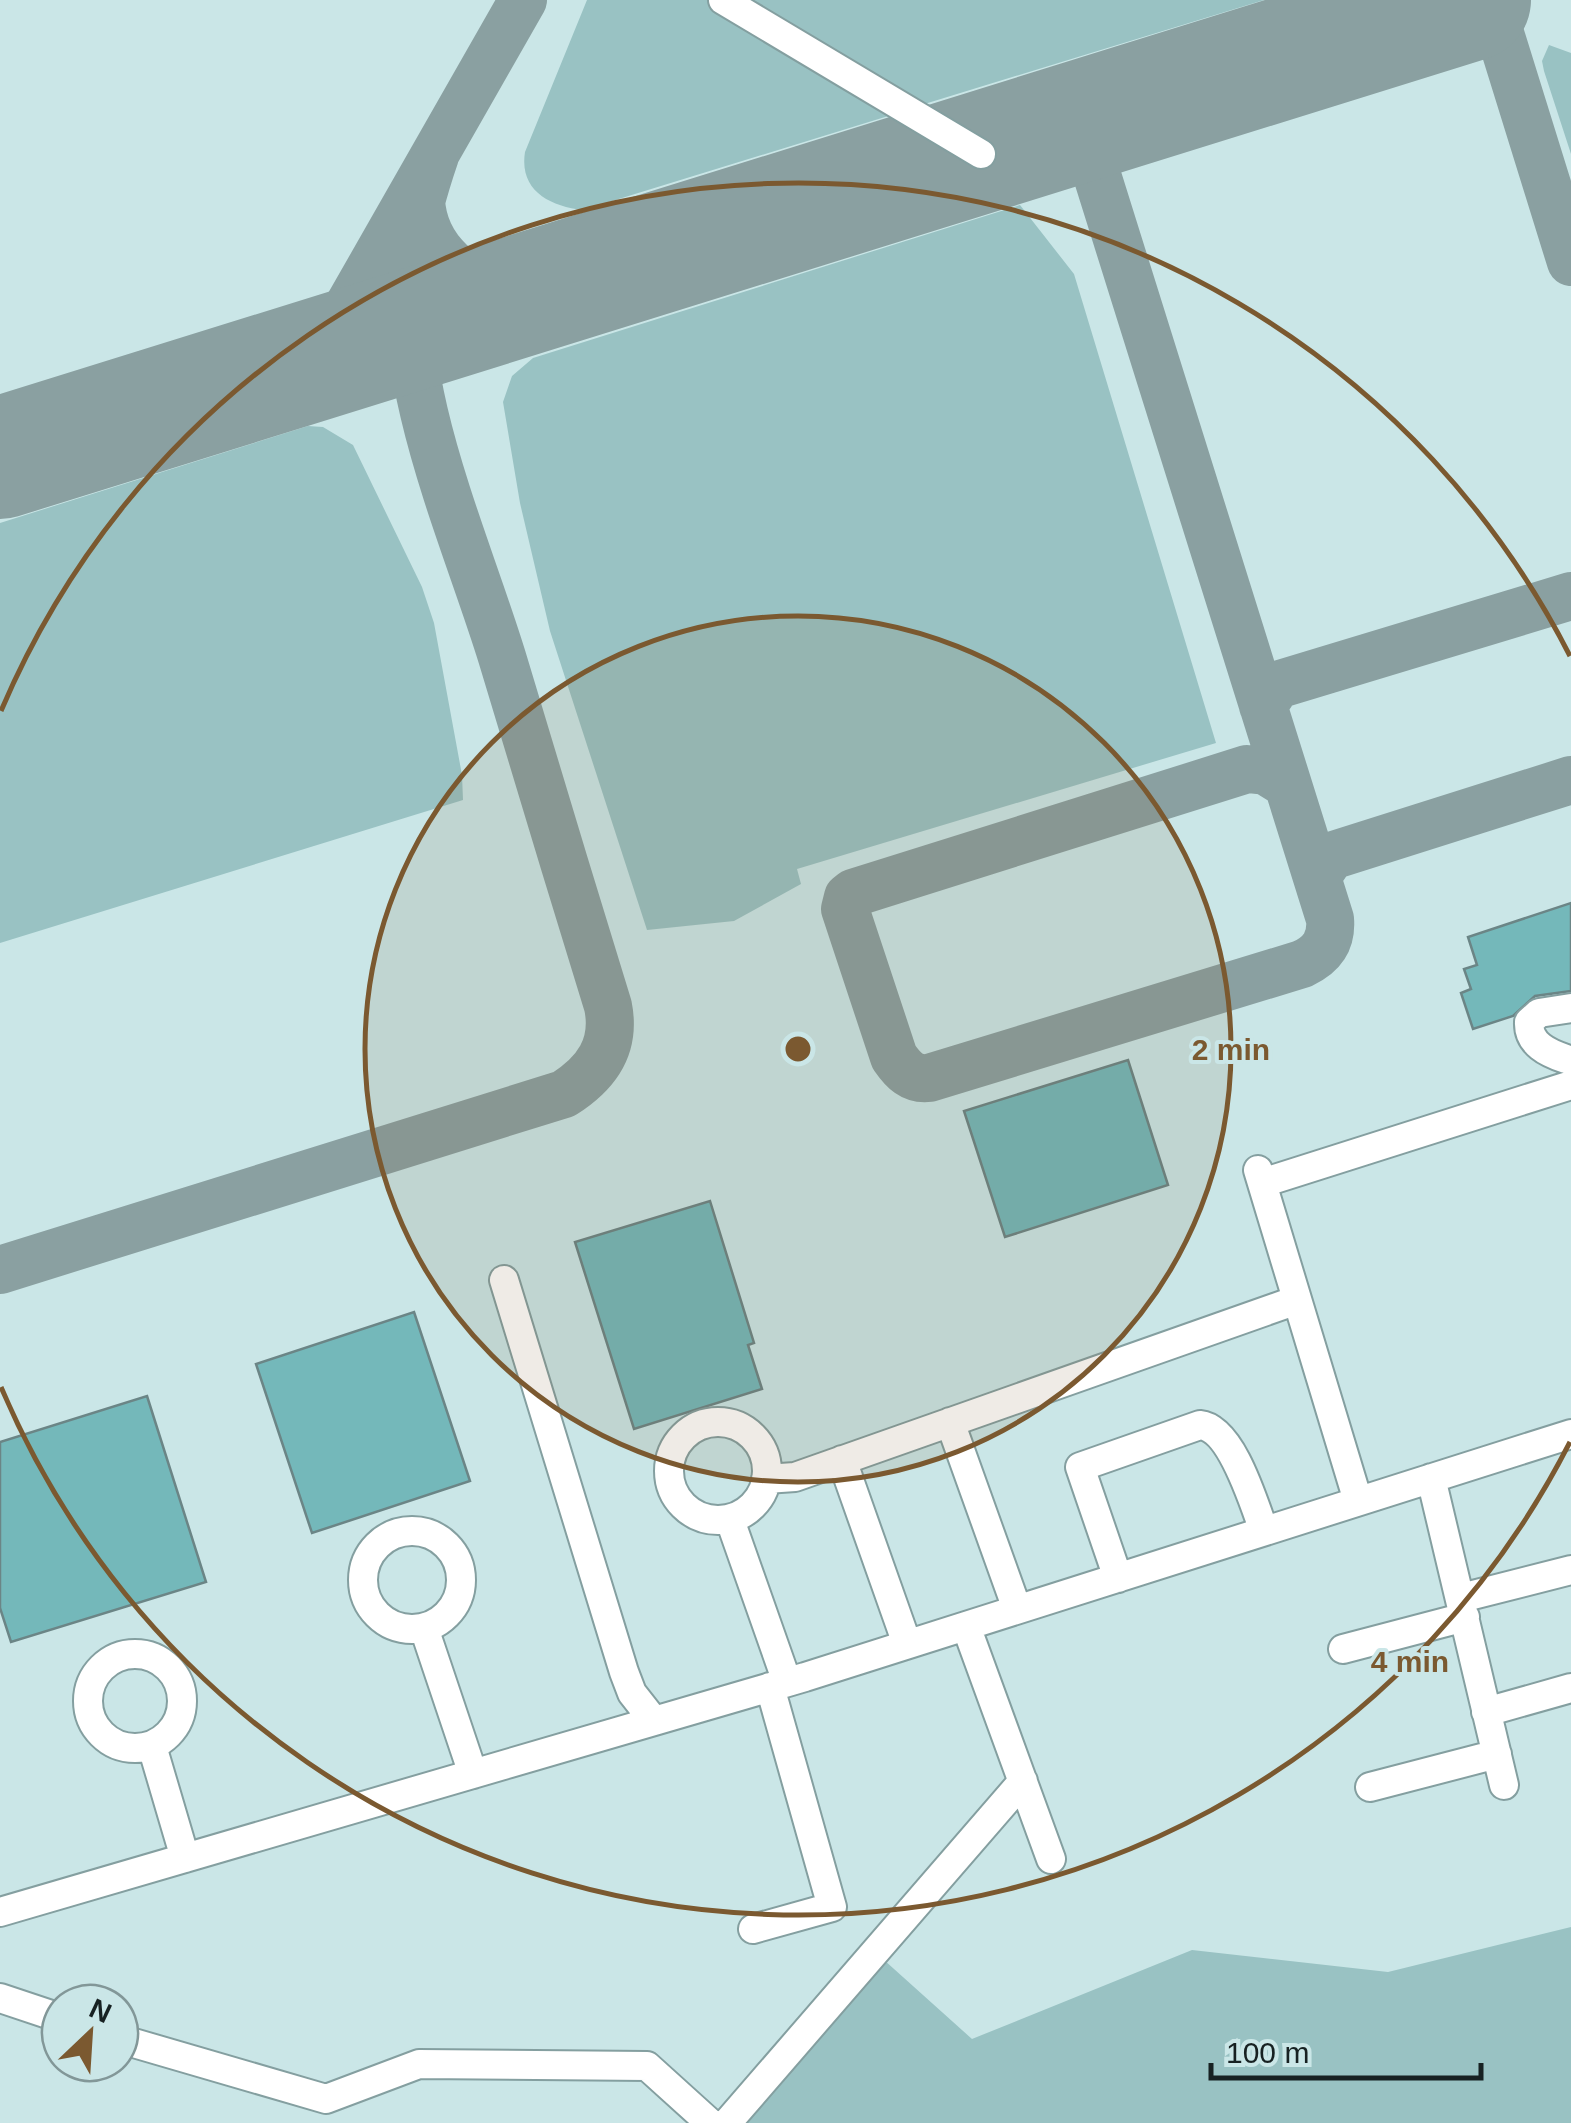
<svg xmlns="http://www.w3.org/2000/svg" width="1571" height="2123" font-family="Helvetica,sans-serif">
  <style>
    .green { fill: #99c2c3 }
    .lines { fill: none; stroke-linecap: round; stroke-linejoin: round }
    .taxiway { stroke: #8aa0a1; stroke-width: 48 }
    .runway { stroke: #8aa0a1; stroke-width: 122 }
    .building { fill: #74b8ba; stroke: #6b8586; stroke-width: 2.5 }
    .minor-casing { stroke: #849fa0; stroke-width: 32 }
    .minor { stroke: #fff; stroke-width: 28 }
    .ring { fill: none; stroke: #7b5930; stroke-width: 5 }
    .centre { fill: #7b5930; stroke: #cae6e7; stroke-width: 5 }
    .ring-label { font-size: 30px; text-anchor: middle; font-weight: bold; fill: #7b5930; stroke: #cae6e7; stroke-width: 8; stroke-linejoin: round; paint-order: stroke }
  </style>
  <rect width="100%" height="100%" fill="#cae6e7"/>
  <path class="green" d="M 587,0 L 711,0 L 898,113 L 583,210 C 549,206 519,190 525,152 Z
    M 740,0 L 1264,0 L 918,106 Z
    M 1549,45 L 1571,53 L 1571,154 L 1544,71 L 1542,61 Z
    M 1020,205 L 1074,274 L 1216,743 L 797,869 L 801,884 L 734,921 L 647,930 L 550,631 L 520,503 L 503,402 L 512,376 L 533,358 Z
    M 308,426 L 323,427 L 353,445 L 422,587 L 434,623 L 462,775 L 463,800 L 0,943 L 0,523 Z
    M 1571,1927 L 1571,2123 L 739,2123 L 884,1960 L 972,2039 L 1192,1950 L 1388,1972 Z"/>
  <g class="lines">
    <path class="taxiway" d="M 1466,1 L 1481,5 L 1494,14 L 1571,262
      M 1096,118 L 1086,140 L 1330,919 C 1332,941 1322,955 1302,964 L 929,1078 C 912,1080 903,1070 894,1057 L 845,909 L 848,897 L 853,893 L 1247,769 L 1266,771 L 1287,784
      M 421,199 C 423,253 467,281 513,299
      M 294,367 L 324,341 L 345,312 L 523,0
      M 1263,706 L 1277,685 L 1571,596
      M 1317,877 L 1331,856 L 1571,780
      M 0,1270 L 564,1094 C 597,1073 616,1046 608,1006 C 572,890 537,773 502,657 C 463,531 395,386 411,252 C 415,219 424,188 435,156"/>
    <path class="runway" d="M 0,458 L 1470,0"/>
  </g>
  <path class="building" d="M 1571,903 L 1571,991 L 1535,996 L 1513,1016 L 1473,1029 L 1461,993 L 1471,989 L 1464,969 L 1477,965 L 1468,937 Z
    M 1128,1060 L 1168,1185 L 1005,1237 L 964,1111 Z
    M 710,1201 L 754,1343 L 748,1345 L 762,1389 L 634,1429 L 575,1242 Z
    M 414,1312 L 470,1481 L 312,1533 L 256,1364 Z
    M 147,1396 L 206,1582 L 11,1642 L 0,1608 L 0,1442 Z"/>
  <g class="lines">
    <g class="minor-casing">
      <path id="minor" d="M 723,0 L 981,154
        M 1566,1059 C 1548,1053 1528,1044 1529,1022 L 1539,1013 L 1571,1008
        M 1258,1170 L 1358,1501
        M 1262,1183 L 1571,1085
        M 504,1280 L 624,1672 L 632,1693 L 654,1721
        M669 1471a49 49 0 1 1 98 0a49 49 0 1 1-98 0Z
        M 950,1422 L 1017,1609
        M 842,1460 L 907,1644
        M 1431,1478 L 1504,1785
        M 766,1479 L 795,1477 L 1297,1300
        M 730,1520 L 787,1682
        M363 1580a49 49 0 1 1 98 0a49 49 0 1 1-98 0Z
        M 1118,1578 L 1080,1467 L 1200,1425 C 1232,1428 1254,1504 1264,1531
        M 1461,1598 L 1571,1570
        M 966,1626 L 1051,1859
        M 424,1628 L 473,1774
        M 1343,1649 L 1465,1617
        M88 1701a47 47 0 1 1 94 0a47 47 0 1 1-94 0Z
        M 1486,1712 L 1571,1688
        M 152,1746 L 185,1858
        M 1370,1787 L 1497,1754
        M 0,1912 L 805,1677 L 1571,1434
        M 753,1929 L 832,1907 L 770,1687
        M 0,1998 L 60,2018
        M 120,2039 L 326,2099 L 419,2064 L 647,2066 L 710,2123
        M 727,2123 L 1023,1781"/>
    </g>
    <use href="#minor" class="minor"/>
  </g>
  <circle cx="798" cy="1049" r="433" fill="#7b5930" fill-opacity=".12"/>
  <g class="ring">
    <circle cx="798" cy="1049" r="433"/>
    <path d="M1570 1442A866 866 0 0 1 1 1387M1 711A866 866 0 0 1 1570 656"/>
  </g>
  <circle cx="798" cy="1049" r="15" class="centre"/>
  <g class="ring-label">
    <text x="1231" y="1060">2 min</text>
    <text x="1410" y="1672">4 min</text>
  </g>
  <g transform="translate(90 2033) rotate(25)"><circle r="48" fill="#cae6e7" stroke="#829798" stroke-width="2.5"/>
  <path d="M0-8L18 38L0 25L-18 38Z" fill="#7b5930"/>
  <text y="-15" font-size="28" font-weight="bold" text-anchor="middle" fill="#172122">N</text>
  </g>
  <path d="M1211 2063v15h270v-15" fill="none" stroke="#172122" stroke-width="5"/>
  <text x="1226" y="2063" font-size="30" fill="#172122" stroke="#cae6e7" stroke-width="8" paint-order="stroke">100 m</text>
</svg>
